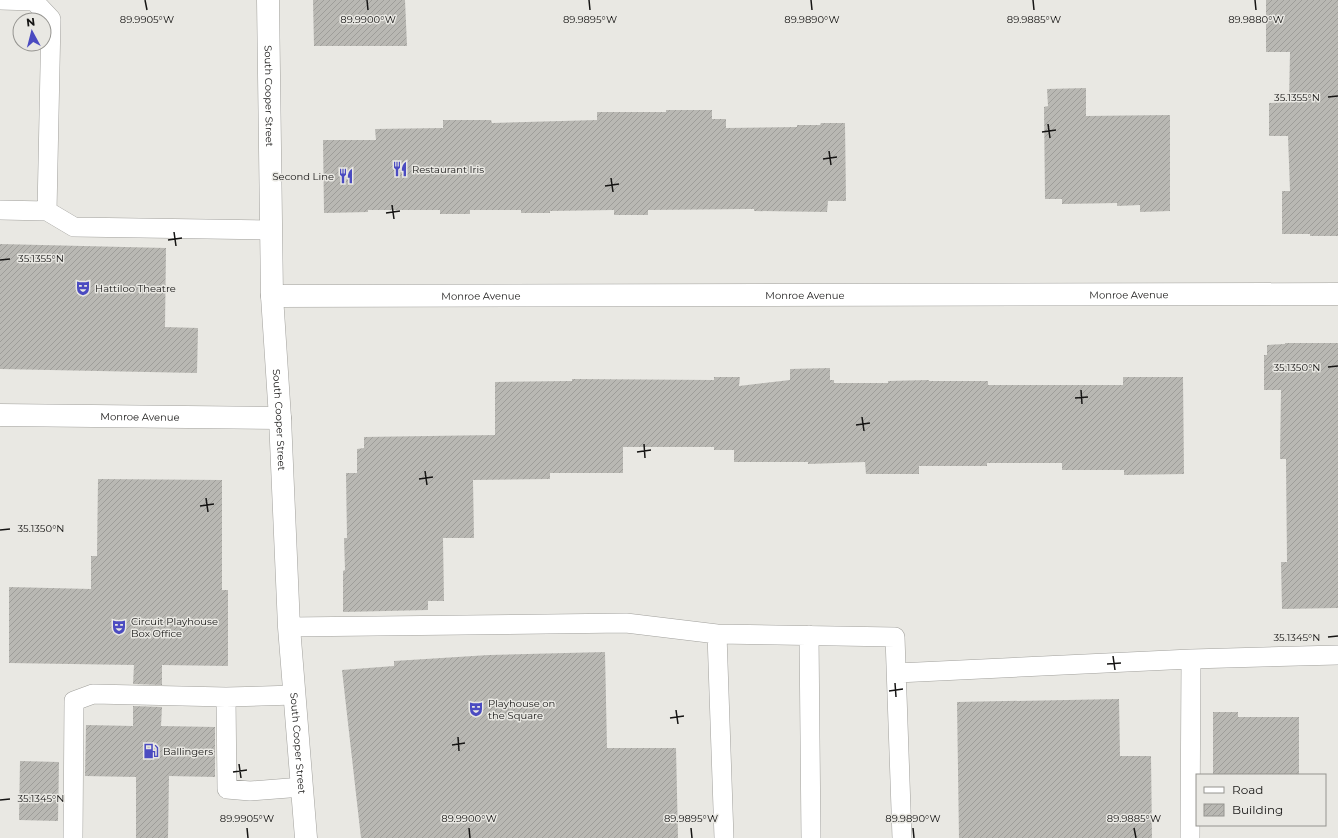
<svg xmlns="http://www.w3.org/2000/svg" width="1338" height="838" font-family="Montserrat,sans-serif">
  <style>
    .building { fill: url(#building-hatch) }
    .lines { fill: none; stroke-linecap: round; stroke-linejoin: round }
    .service-casing { stroke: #a1a09c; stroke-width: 20 }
    .minor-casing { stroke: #a1a09c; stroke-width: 23 }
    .secondary-casing { stroke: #a1a09c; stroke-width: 23 }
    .service { stroke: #fff; stroke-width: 19 }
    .minor { stroke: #fff; stroke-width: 22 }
    .secondary { stroke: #fff; stroke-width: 22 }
    .ticks { fill: none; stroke: #161514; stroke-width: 1.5 }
    .labels { text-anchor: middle; stroke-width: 3; stroke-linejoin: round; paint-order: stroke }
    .street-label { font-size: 10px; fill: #161514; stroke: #e9e8e3 }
    .poi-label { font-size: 10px; fill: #161514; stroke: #e9e8e3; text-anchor: start }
    .ticks-label { font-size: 10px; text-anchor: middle; fill: #161514; stroke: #e9e8e3; stroke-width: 3; stroke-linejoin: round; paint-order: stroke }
  </style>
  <defs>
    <pattern id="building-hatch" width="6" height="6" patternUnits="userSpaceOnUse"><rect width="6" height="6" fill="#b9b8b3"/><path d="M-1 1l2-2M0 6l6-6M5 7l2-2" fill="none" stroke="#9e9d99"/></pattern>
  </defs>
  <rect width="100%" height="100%" fill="#e9e8e3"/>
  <path class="building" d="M 313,0 L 405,0 L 407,46 L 314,46 Z
    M 1266,0 L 1338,0 L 1338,236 L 1310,236 L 1310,234 L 1282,234 L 1282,191 L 1290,191 L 1288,136 L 1269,136 L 1269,103 L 1289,102 L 1290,52 L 1266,52 Z
    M 1086,88 L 1086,116 L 1170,115 L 1170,211 L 1140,212 L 1140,205 L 1117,206 L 1117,203 L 1062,204 L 1062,199 L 1045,199 L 1044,107 L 1048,106 L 1047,89 Z
    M 666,110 L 712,110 L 712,119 L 726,119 L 726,128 L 797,127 L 797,125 L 820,125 L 821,123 L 845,123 L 846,201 L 828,201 L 827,212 L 754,211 L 754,209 L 648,210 L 648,215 L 614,215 L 614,210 L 550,211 L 550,213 L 521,213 L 521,210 L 470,210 L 470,214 L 440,214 L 440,210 L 368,210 L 368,212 L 324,213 L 323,140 L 376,140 L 375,129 L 443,128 L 443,120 L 491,120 L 492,123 L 597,120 L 597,112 L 666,112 Z
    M 0,244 L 166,248 L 165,327 L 198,328 L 197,373 L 0,369 Z
    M 1285,343 L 1338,343 L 1338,608 L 1282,609 L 1281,562 L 1287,562 L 1286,459 L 1280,459 L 1281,390 L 1264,390 L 1264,355 L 1267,355 L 1267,345 L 1285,344 Z
    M 830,368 L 830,380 L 834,380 L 834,383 L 888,383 L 888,381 L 929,380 L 929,381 L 988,381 L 988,385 L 1123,385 L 1123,377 L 1183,377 L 1184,474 L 1124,475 L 1124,470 L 1062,470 L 1062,463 L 987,463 L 987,466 L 919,466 L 919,474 L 866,474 L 865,462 L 808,464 L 808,462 L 734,462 L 734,450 L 714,450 L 714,447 L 623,447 L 623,473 L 550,473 L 550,479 L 473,480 L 474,538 L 443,538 L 444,601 L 428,601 L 428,610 L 343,612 L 343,571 L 345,570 L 344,538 L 347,538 L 346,473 L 357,473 L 357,449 L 364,448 L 364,437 L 495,435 L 495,382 L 572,381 L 572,379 L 714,380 L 714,377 L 740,377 L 739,386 L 790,380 L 790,369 Z
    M 98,479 L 222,480 L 222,590 L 228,590 L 228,666 L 162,665 L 162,685 L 133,684 L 134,665 L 9,663 L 9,587 L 91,589 L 91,556 L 97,556 Z
    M 605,652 L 607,748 L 676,748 L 678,838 L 361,838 L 342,670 L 394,666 L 394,661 L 489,655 Z
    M 1119,699 L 1120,756 L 1151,756 L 1152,838 L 959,838 L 957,702 Z
    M 133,706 L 162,707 L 161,726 L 215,727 L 215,777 L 169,776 L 168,838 L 136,838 L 136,777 L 85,776 L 86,725 L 133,726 Z
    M 1213,712 L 1238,712 L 1238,717 L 1299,717 L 1299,775 L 1213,775 Z
    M 20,761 L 59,762 L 58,821 L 19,820 Z"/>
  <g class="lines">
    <g class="service-casing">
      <path id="service" d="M 0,0 L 34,1 L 51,19 L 47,211
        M 0,210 L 47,211 L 74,227 L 271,230
        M 289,627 L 626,623 L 717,634
        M 809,635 L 811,838
        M 1191,659 L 1338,655
        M 897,673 L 1191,659 L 1190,838
        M 295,695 L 226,697 L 227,789 L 250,791 L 302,787
        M 73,838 L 74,701 L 93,694 L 226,697
        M 724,838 L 717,634 L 895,637 L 902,838"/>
    </g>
    <g class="minor-casing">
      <g id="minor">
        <path id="s1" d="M 272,296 L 1338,294"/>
        <path id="s2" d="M 0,415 L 280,418"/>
      </g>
    </g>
    <g class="secondary-casing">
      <g id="secondary">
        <path id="s3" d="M 268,0 L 272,296 L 280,418 L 289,627 L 306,838"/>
      </g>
    </g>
    <use href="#service" class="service"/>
    <use href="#minor" class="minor"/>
    <use href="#secondary" class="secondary"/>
  </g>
  <path class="ticks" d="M 145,0 L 147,10M 367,0 L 368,10M 589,0 L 590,10M 811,0 L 812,10M 1033,0 L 1034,10M 1255,0 L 1256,10M 1328,97 L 1338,96M 1048,124 L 1050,138M 1042,132 L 1056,130M 829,151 L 831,165M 823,159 L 837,157M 611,178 L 613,192M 605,186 L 619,184M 392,205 L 394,219M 386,213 L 400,211M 174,232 L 176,246M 168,240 L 182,238M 0,260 L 10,259M 1328,367 L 1338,366M 1081,390 L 1082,404M 1075,398 L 1088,397M 862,417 L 864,431M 856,425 L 870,423M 644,444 L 645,458M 637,452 L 651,450M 425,471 L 427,485M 419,479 L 433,477M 206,498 L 208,512M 200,506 L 214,504M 0,530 L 10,529M 1328,637 L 1338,636M 1113,656 L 1115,670M 1107,664 L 1121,663M 895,683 L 896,697M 889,691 L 903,689M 676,710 L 678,724M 670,718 L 684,716M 458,737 L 459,751M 452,745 L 465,743M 239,764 L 241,778M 233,772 L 247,770M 0,800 L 10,799M 247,828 L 248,838M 469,828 L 470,838M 691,828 L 692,838M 913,828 L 914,838M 1134,828 L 1136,838"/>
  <defs>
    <g id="restaurant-bare" transform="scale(1.2)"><path d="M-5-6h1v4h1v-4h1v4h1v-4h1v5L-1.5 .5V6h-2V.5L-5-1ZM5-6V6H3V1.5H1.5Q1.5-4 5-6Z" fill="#4b4bc1" stroke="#e9e8e3" stroke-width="2.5" paint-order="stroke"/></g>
    <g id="theatre-bare" transform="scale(1.2)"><path d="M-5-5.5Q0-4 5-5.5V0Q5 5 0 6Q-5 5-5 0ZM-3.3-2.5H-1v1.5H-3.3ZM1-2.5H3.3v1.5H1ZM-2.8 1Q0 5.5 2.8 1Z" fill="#4b4bc1" stroke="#e9e8e3" stroke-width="2.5" paint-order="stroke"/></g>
    <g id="fuel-bare" transform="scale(1.2)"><path d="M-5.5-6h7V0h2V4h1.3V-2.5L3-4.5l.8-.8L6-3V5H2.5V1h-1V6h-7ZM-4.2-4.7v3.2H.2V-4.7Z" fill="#4b4bc1" stroke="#e9e8e3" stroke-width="2.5" paint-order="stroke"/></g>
  </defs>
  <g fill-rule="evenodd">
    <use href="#restaurant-bare" x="400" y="169"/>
    <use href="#restaurant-bare" x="346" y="176"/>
    <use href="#theatre-bare" x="83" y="288"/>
    <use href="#theatre-bare" x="119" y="627"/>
    <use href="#theatre-bare" x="476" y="709"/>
    <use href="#fuel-bare" x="151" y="751"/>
  </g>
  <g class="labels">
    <g class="street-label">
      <text dy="4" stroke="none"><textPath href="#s3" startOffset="96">South Cooper Street</textPath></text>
      <text dy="4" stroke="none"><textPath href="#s1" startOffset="857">Monroe Avenue</textPath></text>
      <text dy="4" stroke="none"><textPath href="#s1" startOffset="533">Monroe Avenue</textPath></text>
      <text dy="4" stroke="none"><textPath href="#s1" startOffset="209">Monroe Avenue</textPath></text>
      <text dy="4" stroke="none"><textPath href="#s2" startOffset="140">Monroe Avenue</textPath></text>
      <text dy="4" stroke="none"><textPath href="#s3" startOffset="420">South Cooper Street</textPath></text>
      <text dy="4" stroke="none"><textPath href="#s3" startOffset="744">South Cooper Street</textPath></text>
    </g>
    <g class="poi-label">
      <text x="412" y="173">Restaurant Iris</text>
      <text x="334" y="180" text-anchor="end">Second Line</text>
      <text x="95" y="292">Hattiloo Theatre</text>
      <text x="131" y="625">Circuit Playhouse<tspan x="131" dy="12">Box Office</tspan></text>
      <text x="488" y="707">Playhouse on<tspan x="488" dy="12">the Square</tspan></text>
      <text x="163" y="755">Ballingers</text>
    </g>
  </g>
  <g class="ticks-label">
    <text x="147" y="23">89.9905°W</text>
    <text x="368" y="23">89.9900°W</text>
    <text x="590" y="23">89.9895°W</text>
    <text x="812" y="23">89.9890°W</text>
    <text x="1034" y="23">89.9885°W</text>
    <text x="1256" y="23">89.9880°W</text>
    <text x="1297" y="101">35.1355°N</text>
    <text x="41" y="262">35.1355°N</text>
    <text x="1297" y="371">35.1350°N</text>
    <text x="41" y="532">35.1350°N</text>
    <text x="1297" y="641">35.1345°N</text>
    <text x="41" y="802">35.1345°N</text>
    <text x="247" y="822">89.9905°W</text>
    <text x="469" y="822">89.9900°W</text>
    <text x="691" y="822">89.9895°W</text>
    <text x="913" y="822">89.9890°W</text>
    <text x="1134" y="822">89.9885°W</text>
  </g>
  <rect x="1196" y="774" width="130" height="52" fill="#e9e8e3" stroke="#959490"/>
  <rect x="1204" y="787" width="20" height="6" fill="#ffffff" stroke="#959490"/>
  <text x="1232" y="794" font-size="12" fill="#161514">Road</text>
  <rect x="1204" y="804" width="20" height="12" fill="url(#building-hatch)" stroke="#959490"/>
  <text x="1232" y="814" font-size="12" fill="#161514">Building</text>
  <g transform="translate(32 32) rotate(353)"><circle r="19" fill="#e9e8e3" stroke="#959490"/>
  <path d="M0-3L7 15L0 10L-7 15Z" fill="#4b4bc1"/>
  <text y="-6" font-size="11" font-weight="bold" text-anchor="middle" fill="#161514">N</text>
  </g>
</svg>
